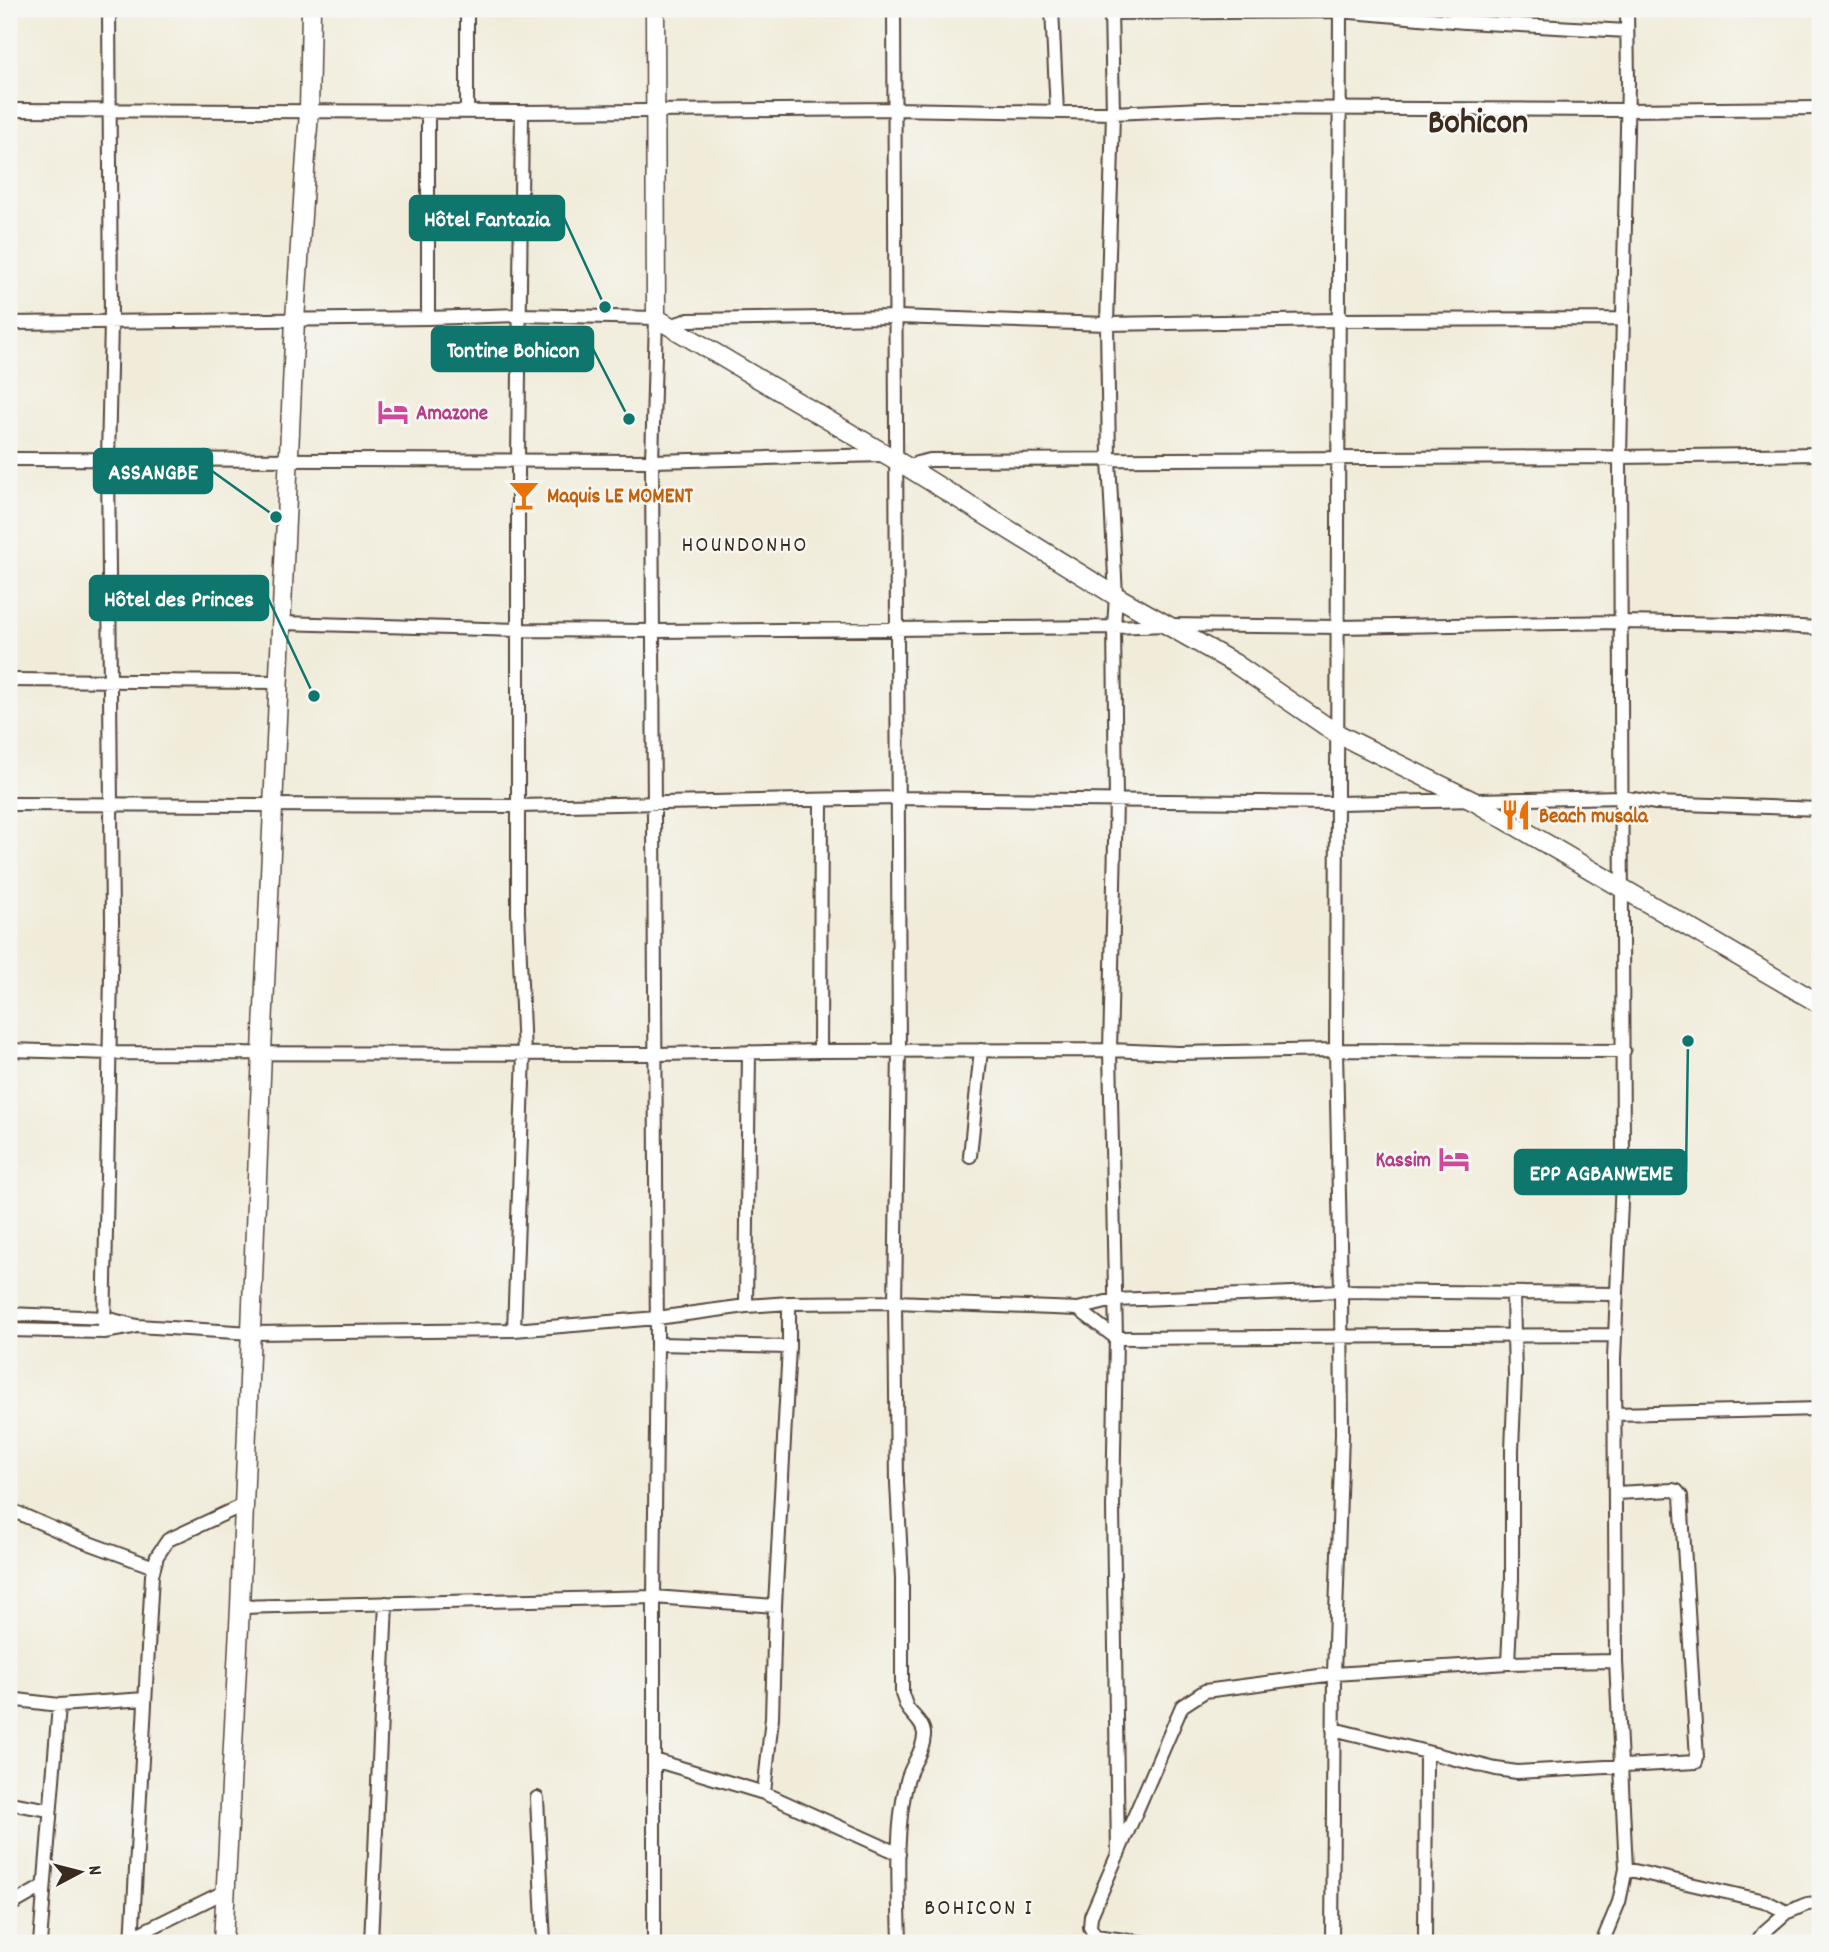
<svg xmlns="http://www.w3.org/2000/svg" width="1829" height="1952" font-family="Dekko,sans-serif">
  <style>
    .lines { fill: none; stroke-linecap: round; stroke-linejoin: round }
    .street-casing { stroke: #56473a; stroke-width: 16 }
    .secondary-casing { stroke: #56473a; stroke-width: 21 }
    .street { stroke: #fff; stroke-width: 12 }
    .secondary { stroke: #fff; stroke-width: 18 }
    .labels { text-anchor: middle; stroke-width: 5; stroke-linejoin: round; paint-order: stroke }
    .hotel-label { font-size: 21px; font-weight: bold; fill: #b23c85; stroke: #f6f6f2; text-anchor: start }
    .food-label { font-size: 21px; font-weight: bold; fill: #c56008; stroke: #f6f6f2; text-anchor: start }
    .neighbourhood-label { font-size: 23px; letter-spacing: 2px; fill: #3b2a1e; stroke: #f6f6f2 }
    .town-label { font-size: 35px; font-weight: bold; fill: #3b2a1e; stroke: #f6f6f2 }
    .leader { fill: none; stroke: #0f766e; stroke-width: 2.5 }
    .callout-dot { fill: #0f766e; stroke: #f6f6f2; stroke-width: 2.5 }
    .callout { fill: #0f766e; stroke: #0f766e; stroke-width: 2.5 }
    .callout-label { font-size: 23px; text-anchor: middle; font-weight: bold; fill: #fff }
  </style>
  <rect width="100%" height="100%" fill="#f6f6f2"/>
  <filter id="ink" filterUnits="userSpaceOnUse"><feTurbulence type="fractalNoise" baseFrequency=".0143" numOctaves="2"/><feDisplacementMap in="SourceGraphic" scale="14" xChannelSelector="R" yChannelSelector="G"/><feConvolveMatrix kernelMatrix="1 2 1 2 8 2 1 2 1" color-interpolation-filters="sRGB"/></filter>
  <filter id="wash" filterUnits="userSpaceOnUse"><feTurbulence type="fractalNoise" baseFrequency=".00686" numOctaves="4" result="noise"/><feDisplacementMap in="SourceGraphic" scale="28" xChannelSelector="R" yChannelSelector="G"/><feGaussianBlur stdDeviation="1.57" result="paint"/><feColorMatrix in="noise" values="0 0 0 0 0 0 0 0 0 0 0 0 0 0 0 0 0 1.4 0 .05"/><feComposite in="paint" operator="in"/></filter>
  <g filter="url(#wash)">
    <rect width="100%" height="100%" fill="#f1ecda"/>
  </g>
  <g filter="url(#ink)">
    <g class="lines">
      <g class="street-casing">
        <path id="street" d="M 894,9 L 899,1051 L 895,1302 L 897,1483 L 902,1578 L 902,1694 C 904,1699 905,1704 908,1709 C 914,1717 925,1725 924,1736 C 923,1753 910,1766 907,1781 C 894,1833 899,1891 900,1943
          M 1052,9 L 1057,112
          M 1111,9 L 1113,113 L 1107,324 L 1109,460 L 1116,596 L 1114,627 L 1116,801 L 1110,1050 L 1116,1338 L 1113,1508 L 1118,1855
          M 9,12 L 12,9
          M 1111,13 L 1340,11 L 1465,22 L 1627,31
          M 9,110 L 522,112 L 894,109 L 1113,113 L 1225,108 L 1626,110 L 1820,108
          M 428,112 L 428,318
          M 467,112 L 467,9
          M 9,323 L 428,318 L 520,315 L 656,318 L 652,461 L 657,1344 L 654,1597 L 654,1943
          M 670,326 L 688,320 L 897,317 L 1107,324 L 1338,320 L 1622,319
          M 9,459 L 652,461 L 884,455
          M 909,468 L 917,463 L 930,460 L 1620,457 L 1820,454
          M 282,623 L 518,630 L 654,631 L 1114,627 L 1166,625 L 1339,627 L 1621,622 L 1737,624 L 1820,628
          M 9,680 L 279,682
          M 9,804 L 518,806 L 897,798 L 1338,803 L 1622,797 L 1656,803 L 1820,809
          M 9,1050 L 111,1053 L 657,1054 L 820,1051 L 1110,1050 L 1178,1053 L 1336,1050 L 1624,1051
          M 820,1051 L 821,800
          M 970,1156 L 981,1050
          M 746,1306 L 749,1052
          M 1078,1309 L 1116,1338 L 1614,1335
          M 9,1314 L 105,1318 L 137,1326 L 252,1333 L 514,1330 L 657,1318 L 746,1306 L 789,1303 L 895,1302 L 1078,1309 L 1114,1300 L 1341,1291 L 1615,1294
          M 9,1330 L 104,1332 L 133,1327
          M 514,1330 L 524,1054 L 518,912 L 518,460 L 522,112
          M 104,1332 L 112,922 L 108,459 L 111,322 L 109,9
          M 657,1344 L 789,1347
          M 1614,1414 L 1820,1409
          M 9,1509 L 75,1538 L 154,1567
          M 240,1607 L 654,1597 L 775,1606
          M 1508,1663 L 1616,1661
          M 9,1699 L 59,1705 L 145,1699
          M 1333,1729 L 1496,1769 L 1517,1772 L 1696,1762 L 1697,1758 L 1681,1496 L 1677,1491 L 1673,1490 L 1616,1493
          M 654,1760 L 764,1793 L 899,1854
          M 764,1793 L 772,1718 L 775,1606 L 789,1347 L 789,1303
          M 537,1798 L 544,1943
          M 9,1803 L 50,1810
          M 1626,1869 L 1764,1901 L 1787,1912 C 1800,1909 1807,1899 1820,1906
          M 9,1906 L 44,1886
          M 40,1943 L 59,1705
          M 120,1943 L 226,1891
          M 132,1943 L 152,1575 L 157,1556 L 168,1540 L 245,1504
          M 371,1943 L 386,1603
          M 1147,1943 L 1095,1936 L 1090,1927 L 1091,1916 L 1182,1706 L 1205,1691 L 1334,1674 L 1508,1663 L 1512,1579 L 1512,1450 L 1515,1376 L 1513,1293
          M 1332,1943 L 1334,1674 L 1342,1434 L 1341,1291 L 1336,1050 L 1340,9
          M 1425,1943 L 1426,1753
          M 1602,1943 L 1619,1902 L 1626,1869 L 1616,1661 L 1614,1359 L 1623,1158 L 1620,457 L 1628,82 L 1627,9
          M 1756,1943 L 1764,1932 L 1787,1912"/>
      </g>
      <g class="secondary-casing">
        <path id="secondary" d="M 655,9 L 656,318 L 909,468 L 1116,596 L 1234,663 L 1336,733 L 1475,802 L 1820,1004
          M 223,1943 L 240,1607 L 262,1052 L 295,320 L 309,111 L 311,9"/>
      </g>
      <use href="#street" class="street"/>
      <use href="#secondary" class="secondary"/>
    </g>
  </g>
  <defs>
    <g id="hotel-bare" transform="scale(2.415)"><path d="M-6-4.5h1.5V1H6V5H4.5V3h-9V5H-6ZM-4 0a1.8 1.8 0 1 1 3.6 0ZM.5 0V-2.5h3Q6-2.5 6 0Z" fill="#d1479c" stroke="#f6f6f2" stroke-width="2.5" paint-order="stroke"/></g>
    <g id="bar-bare" transform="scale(2.415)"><path d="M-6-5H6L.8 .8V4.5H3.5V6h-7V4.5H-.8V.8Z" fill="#e8710a" stroke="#f6f6f2" stroke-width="2.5" paint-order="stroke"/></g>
    <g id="restaurant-bare" transform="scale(2.415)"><path d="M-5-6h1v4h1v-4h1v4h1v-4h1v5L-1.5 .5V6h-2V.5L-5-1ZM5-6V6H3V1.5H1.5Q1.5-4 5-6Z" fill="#e8710a" stroke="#f6f6f2" stroke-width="2.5" paint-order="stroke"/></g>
  </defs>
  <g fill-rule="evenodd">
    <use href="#hotel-bare" x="393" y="412"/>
    <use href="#bar-bare" x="524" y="495"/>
    <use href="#restaurant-bare" x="1516" y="815"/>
    <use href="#hotel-bare" x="1454" y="1159"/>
  </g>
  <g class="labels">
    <g class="hotel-label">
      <text x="416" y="419">Amazone</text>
      <text x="1431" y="1166" text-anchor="end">Kassim</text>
    </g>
    <g class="food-label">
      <text x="547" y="502">Maquis LE MOMENT</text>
      <text x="1539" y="822">Beach musala</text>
    </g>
    <g class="neighbourhood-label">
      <text x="745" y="551">HOUNDONHO</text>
      <text x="979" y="1914">BOHICON I</text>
    </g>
    <g class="town-label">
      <text x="1478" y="132">Bohicon</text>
    </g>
  </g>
  <path class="leader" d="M605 307L564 218M629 419L593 349M276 517L212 471M314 696L268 598M1688 1041L1686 1172"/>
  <g class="callout-dot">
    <circle cx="605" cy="307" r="7"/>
    <circle cx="629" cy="419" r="7"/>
    <circle cx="276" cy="517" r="7"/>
    <circle cx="314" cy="696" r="7"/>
    <circle cx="1688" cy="1041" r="7"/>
  </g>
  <g class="callout">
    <rect x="410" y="196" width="154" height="44" rx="7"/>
    <rect x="432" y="327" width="161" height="44" rx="7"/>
    <rect x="94" y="449" width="118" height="44" rx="7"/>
    <rect x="90" y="576" width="178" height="44" rx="7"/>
    <rect x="1515" y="1150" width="171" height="44" rx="7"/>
  </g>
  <g class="callout-label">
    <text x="487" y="226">Hôtel Fantazia</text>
    <text x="513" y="357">Tontine Bohicon</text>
    <text x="153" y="479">ASSANGBE</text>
    <text x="179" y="606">Hôtel des Princes</text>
    <text x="1601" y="1180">EPP AGBANWEME</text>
  </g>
  <rect width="1829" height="1952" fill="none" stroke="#f6f6f2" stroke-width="35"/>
  <g transform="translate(80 1872) rotate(83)" stroke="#f6f6f2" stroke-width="5" paint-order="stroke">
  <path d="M0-5L12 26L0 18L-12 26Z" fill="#3b2a1e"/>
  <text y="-10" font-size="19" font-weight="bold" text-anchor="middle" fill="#3b2a1e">N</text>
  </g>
</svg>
